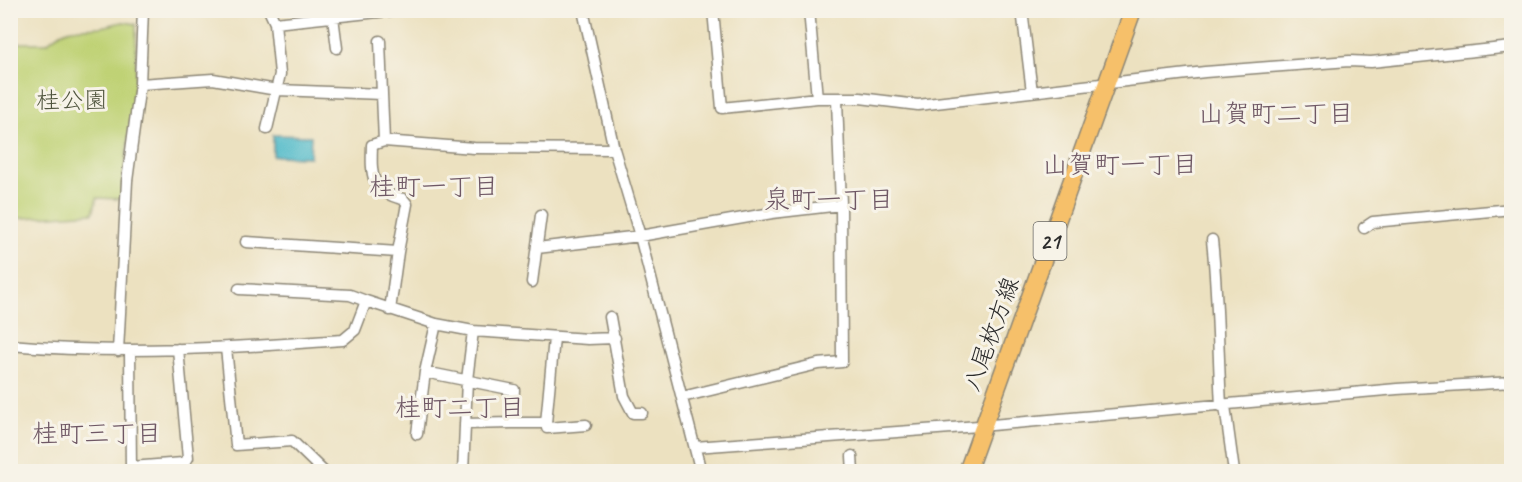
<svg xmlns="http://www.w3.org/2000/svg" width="1522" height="482" font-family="Caveat,'Klee One',sans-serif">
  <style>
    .green { fill: #bfd275; stroke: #757e50; stroke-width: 1.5 }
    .water { fill: #4eb9c9; stroke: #3c727a; stroke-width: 1.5 }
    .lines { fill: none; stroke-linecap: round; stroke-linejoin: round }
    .minor-casing { stroke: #8c8676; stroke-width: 13 }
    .primary-casing { stroke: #8c8676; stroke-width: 19 }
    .minor { stroke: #fff; stroke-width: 10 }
    .primary { stroke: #f6c06b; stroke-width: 16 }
    .labels { text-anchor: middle; stroke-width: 6; stroke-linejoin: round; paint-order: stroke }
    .shield { fill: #f7f3e8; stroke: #686764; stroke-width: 1.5 }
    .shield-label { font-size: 22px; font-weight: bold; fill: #2b2b2b }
    .park-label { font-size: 24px; fill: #50553e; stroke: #f7f3e8 }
    .street-label { font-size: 24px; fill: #2b2b2b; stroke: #f7f3e8 }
    .neighbourhood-label { font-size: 26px; fill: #6f5865; stroke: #f7f3e8 }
  </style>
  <rect width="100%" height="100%" fill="#f7f3e8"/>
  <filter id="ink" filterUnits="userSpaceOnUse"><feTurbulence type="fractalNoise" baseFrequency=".0167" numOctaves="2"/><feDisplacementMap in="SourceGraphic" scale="12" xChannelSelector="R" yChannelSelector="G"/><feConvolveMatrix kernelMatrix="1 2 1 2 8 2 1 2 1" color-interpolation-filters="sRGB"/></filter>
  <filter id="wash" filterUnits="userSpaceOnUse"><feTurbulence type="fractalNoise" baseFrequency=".008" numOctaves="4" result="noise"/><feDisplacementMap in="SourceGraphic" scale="24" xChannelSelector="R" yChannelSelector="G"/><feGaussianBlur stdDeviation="1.35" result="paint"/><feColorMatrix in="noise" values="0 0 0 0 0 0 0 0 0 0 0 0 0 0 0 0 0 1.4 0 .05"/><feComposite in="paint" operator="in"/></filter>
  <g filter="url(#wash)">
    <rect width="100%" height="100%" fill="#ece1c0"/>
    <path class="green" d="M 124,22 L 136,24 L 136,75 L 121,199 L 97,198 L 93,213 L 11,219 L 11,43 L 47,43 C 67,25 75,29 100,27 C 108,26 116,23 124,22 Z"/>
    <path class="water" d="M 273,135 L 311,136 L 310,157 L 273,156 Z"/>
  </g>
  <g filter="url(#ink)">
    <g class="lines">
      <g class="minor-casing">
        <path id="minor" d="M 583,10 L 614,149 L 640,236 L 701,472
          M 713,10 L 722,108 L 817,98 L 860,98 L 918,105 L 1205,72 L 1349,61 L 1371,62 L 1512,47
          M 809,10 L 817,98
          M 1022,10 L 1032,92
          M 333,17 L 337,48
          M 275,23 L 397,10
          M 380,41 L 382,94
          M 140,84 L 213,79 L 277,90 L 382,94 L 384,141 L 474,148 L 614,149
          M 267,129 L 280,74 L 275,23 L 269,10
          M 384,141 L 372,145 C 371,174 370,192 403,199 L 407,204 L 398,252 L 390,310
          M 1364,228 L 1373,222 L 1512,209
          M 1212,240 C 1218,295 1218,351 1221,406
          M 246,242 L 398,252
          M 537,248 L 640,236 L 772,213 L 841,205
          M 532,282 L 541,215
          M 239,289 L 350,295 L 366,301
          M 610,317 L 624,396 L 633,413 L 642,413
          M 10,345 C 121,355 233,348 343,340 L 355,330 L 366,301 L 436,324 L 473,331 L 588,339 L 615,338
          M 226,348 L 236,445 L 292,441 L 324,472
          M 118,351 L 127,181 L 140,84 L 143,10
          M 130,351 L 131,472
          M 425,372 L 514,390 L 512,423 L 465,424
          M 682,397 L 818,364 L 842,362 L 841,205 L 837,100
          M 1225,406 L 1234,472
          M 512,423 L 546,423 L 547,428 L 586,425
          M 546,423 L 554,338
          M 417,434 L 425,372 L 436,324
          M 695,447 L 992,425 L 1397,389 L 1512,382
          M 852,456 L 853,472
          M 131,467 L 183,463 L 188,458 L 178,349
          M 463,472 L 467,380 L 473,331"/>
      </g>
      <g class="primary-casing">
        <path id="primary" d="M 967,472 L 1133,10"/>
      </g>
      <use href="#minor" class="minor"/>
      <use href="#primary" class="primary"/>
    </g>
  </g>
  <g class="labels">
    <rect class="shield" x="1033.5" y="222" width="33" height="38" rx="4.5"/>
    <g class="shield-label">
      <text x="1050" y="249">21</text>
    </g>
    <g class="park-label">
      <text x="72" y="108">桂公園</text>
    </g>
    <g class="street-label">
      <text transform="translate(991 334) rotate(-70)" y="8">八尾枚方線</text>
    </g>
    <g class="neighbourhood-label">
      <text x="1276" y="122">山賀町二丁目</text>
      <text x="1120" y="173">山賀町一丁目</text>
      <text x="434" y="195">桂町一丁目</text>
      <text x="829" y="208">泉町一丁目</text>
      <text x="460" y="416">桂町二丁目</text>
      <text x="97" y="442">桂町三丁目</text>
    </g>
  </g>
  <rect width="1522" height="482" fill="none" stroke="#f7f3e8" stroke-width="36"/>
</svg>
